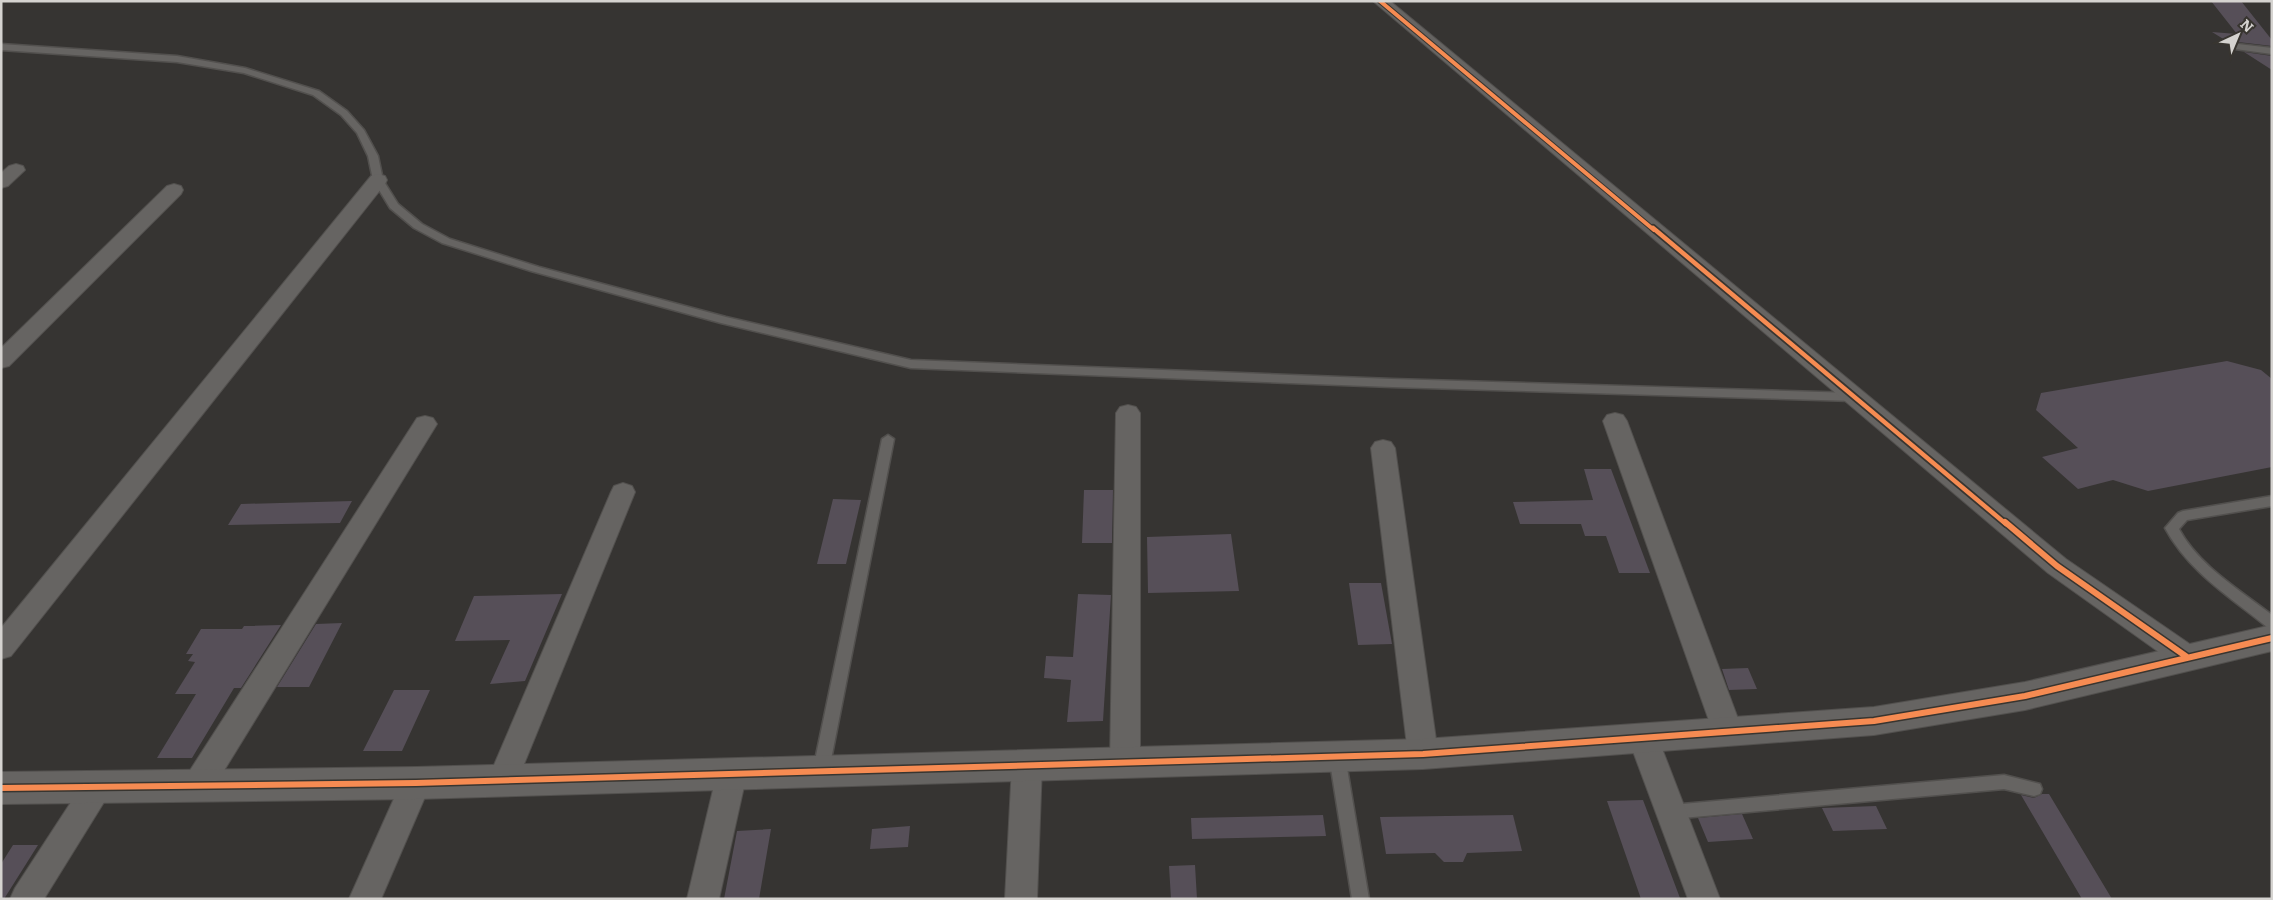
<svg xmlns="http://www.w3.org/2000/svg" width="2273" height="900" font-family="Literata,serif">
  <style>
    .building { fill: #564f58 }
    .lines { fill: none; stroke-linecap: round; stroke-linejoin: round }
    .lane-casing { stroke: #52504e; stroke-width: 3 }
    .street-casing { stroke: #52504e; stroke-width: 2 }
    .secondary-casing { stroke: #52504e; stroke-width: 2 }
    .lane { fill: #666462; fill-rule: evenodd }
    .street { fill: #666462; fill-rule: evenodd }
    .secondary { fill: #666462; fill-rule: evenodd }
    .cycleway-far2-casing { stroke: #383530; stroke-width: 6 }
    .cycleway-far1-casing { stroke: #383530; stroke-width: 8 }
    .cycleway-casing { stroke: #383530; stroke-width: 9 }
    .cycleway-far2 { stroke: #f68b52; stroke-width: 4 }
    .cycleway-far1 { stroke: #f68b52; stroke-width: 4.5 }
    .cycleway { stroke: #f68b52; stroke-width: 6 }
  </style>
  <rect width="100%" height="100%" fill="#363432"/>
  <path class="building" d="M 2211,1 L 2241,1 L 2272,40 L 2272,46 L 2238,42 L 2233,45 L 2212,32 L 2237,34 Z
    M 2244,52 L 2272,56 L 2272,70 Z
    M 2227,361 L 2261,370 L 2272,379 L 2272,467 L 2148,491 L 2113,480 L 2078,489 L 2042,457 L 2078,448 L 2036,410 L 2041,393 Z
    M 1584,469 L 1611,469 L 1650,573 L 1619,573 L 1606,536 L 1585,536 L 1581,524 L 1520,524 L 1513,502 L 1593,500 Z
    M 1084,490 L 1113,490 L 1112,543 L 1082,543 Z
    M 833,499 L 861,500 L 846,564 L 817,564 Z
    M 352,501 L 340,523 L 228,525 L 241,504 Z
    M 1231,534 L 1239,591 L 1148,593 L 1147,537 Z
    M 1349,583 L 1381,583 L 1392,644 L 1358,645 Z
    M 562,594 L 525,681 L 490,684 L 510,640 L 455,641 L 474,596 Z
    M 1078,594 L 1111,595 L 1103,721 L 1067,722 L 1071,680 L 1044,678 L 1046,656 L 1073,657 Z
    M 342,623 L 309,687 L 277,687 L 316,624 Z
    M 281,625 L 241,688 L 234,688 L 192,758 L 157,758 L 196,694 L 175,694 L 195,662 L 188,661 L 193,654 L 186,654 L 201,629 L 242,629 L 244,626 Z
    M 1748,668 L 1757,689 L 1729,690 L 1722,669 Z
    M 394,690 L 430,690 L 402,751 L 363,751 Z
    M 2042,794 L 2049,794 L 2112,899 L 2082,899 L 2021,795 L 2034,798 Z
    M 1643,800 L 1680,898 L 1641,899 L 1607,801 Z
    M 1876,806 L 1887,829 L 1833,831 L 1822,808 Z
    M 1742,814 L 1753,839 L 1708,842 L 1698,818 Z
    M 1323,815 L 1326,836 L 1192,839 L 1191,818 Z
    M 1513,815 L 1522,851 L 1467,853 L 1463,862 L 1444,862 L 1435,853 L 1386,854 L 1380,817 Z
    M 910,826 L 908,847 L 870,849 L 872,829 Z
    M 771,829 L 759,899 L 724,899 L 737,831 Z
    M 13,845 L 38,845 L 4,899 L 1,899 L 1,864 Z
    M 1195,865 L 1197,899 L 1171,899 L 1169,866 Z"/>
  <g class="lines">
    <g class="lane-casing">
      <path id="lane" d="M 1,44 L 177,56 L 245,68 L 319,91 L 347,111 L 364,130 L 378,156 L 383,180 L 398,204 L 422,224 L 450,239 L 539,267 L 726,317 L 911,360 L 1392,379 L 1854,393 L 1860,397 L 1854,401 L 1392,387 L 911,368 L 721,323 L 531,271 L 442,243 L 414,228 L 390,208 L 373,180 L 368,156 L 357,133 L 341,115 L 313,95 L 244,73 L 177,62 L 1,50 Z
        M 2238,44 L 2272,48 L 2272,54 L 2235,49 L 2234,47 Z
        M 888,435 L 894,439 L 829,770 L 827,775 L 821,777 L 815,775 L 813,770 L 882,439 Z
        M 2272,496 L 2272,506 L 2187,520 L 2179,529 C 2199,566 2240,590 2272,615 L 2272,629 L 2267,627 C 2230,597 2188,571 2165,528 L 2178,513 L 2183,511 Z
        M 1337,749 L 1342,751 L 1345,756 L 1369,899 L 1352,899 L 1329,756 L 1332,751 Z
        M 2004,775 L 2040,784 L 2042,789 L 2040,794 L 2034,796 L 2004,789 L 1671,819 L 1665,817 L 1663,812 L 1665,807 L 1671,805 Z"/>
    </g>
    <g class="street-casing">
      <path id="street" d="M 1373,1 L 1390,1 L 2066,559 L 2197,649 L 2201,657 L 2197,665 L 2187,668 L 2177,665 L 2048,573 Z
        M 16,164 L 23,166 L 25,170 L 8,186 L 1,188 L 1,173 L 9,166 Z
        M 378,174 L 385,176 L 387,180 L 385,184 L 11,656 L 1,659 L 1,628 L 371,176 Z
        M 174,184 L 181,186 L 183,190 L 181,194 L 9,366 L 1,368 L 1,348 L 167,186 Z
        M 1128,405 L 1136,407 L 1140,413 L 1140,762 L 1135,771 L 1125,775 L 1115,771 L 1110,762 L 1116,413 L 1120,407 Z
        M 1615,413 L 1623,415 L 1627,421 L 1743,732 L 1738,741 L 1728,745 L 1718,741 L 1713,732 L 1603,421 L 1607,415 Z
        M 425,416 L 433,418 L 437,424 L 209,795 L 198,798 L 187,795 L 183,785 L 187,775 L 417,418 Z
        M 1383,440 L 1391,442 L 1395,448 L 1438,754 L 1433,763 L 1423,767 L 1413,763 L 1408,754 L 1371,448 L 1375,442 Z
        M 623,483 L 632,486 L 635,492 L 518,779 L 514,788 L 503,792 L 492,788 L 488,779 L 611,492 L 614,486 Z
        M 1643,725 L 1653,729 L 1658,738 L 1720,899 L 1688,899 L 1628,738 L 1633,729 Z
        M 1027,752 L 1037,756 L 1042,765 L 1037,899 L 1005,899 L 1012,765 L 1017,756 Z
        M 732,760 L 743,764 L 747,773 L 719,899 L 687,899 L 717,773 L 721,764 Z
        M 416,770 L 427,774 L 431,783 L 381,899 L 349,899 L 405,774 Z
        M 99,773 L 110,776 L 114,786 L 44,899 L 10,899 L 15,888 L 88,776 Z"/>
    </g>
    <g class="secondary-casing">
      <path id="secondary" d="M 2272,625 L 2272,651 L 2025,710 L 1874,735 L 1423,769 L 416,799 L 1,804 L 1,772 L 416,767 L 1423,739 L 1874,707 L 2025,682 Z"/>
    </g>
    <use href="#lane" class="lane"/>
    <use href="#street" class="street"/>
    <use href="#secondary" class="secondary"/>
    <g class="cycleway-far2-casing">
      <path id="cycleway-far2" d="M 1380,1 L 1654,230"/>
    </g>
    <g class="cycleway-far1-casing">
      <path id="cycleway-far1" d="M 1653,228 L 2006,524"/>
    </g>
    <g class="cycleway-casing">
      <path id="cycleway" d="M 2005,522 L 2057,566 L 2187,657
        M 1,788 L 416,783 L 1423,754 L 1874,721 L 2025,696 L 2272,638"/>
    </g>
    <use href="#cycleway-far2" class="cycleway-far2"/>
    <use href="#cycleway-far1" class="cycleway-far1"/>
    <use href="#cycleway" class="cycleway"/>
  </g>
  <rect width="2273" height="900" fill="none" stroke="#d5d3d0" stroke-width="5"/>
  <g transform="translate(2238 35) rotate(44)" stroke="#383530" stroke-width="4" paint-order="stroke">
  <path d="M0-4L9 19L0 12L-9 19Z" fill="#d5d3d0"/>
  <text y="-8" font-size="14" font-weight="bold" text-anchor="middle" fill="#d5d3d0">N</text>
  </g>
</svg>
